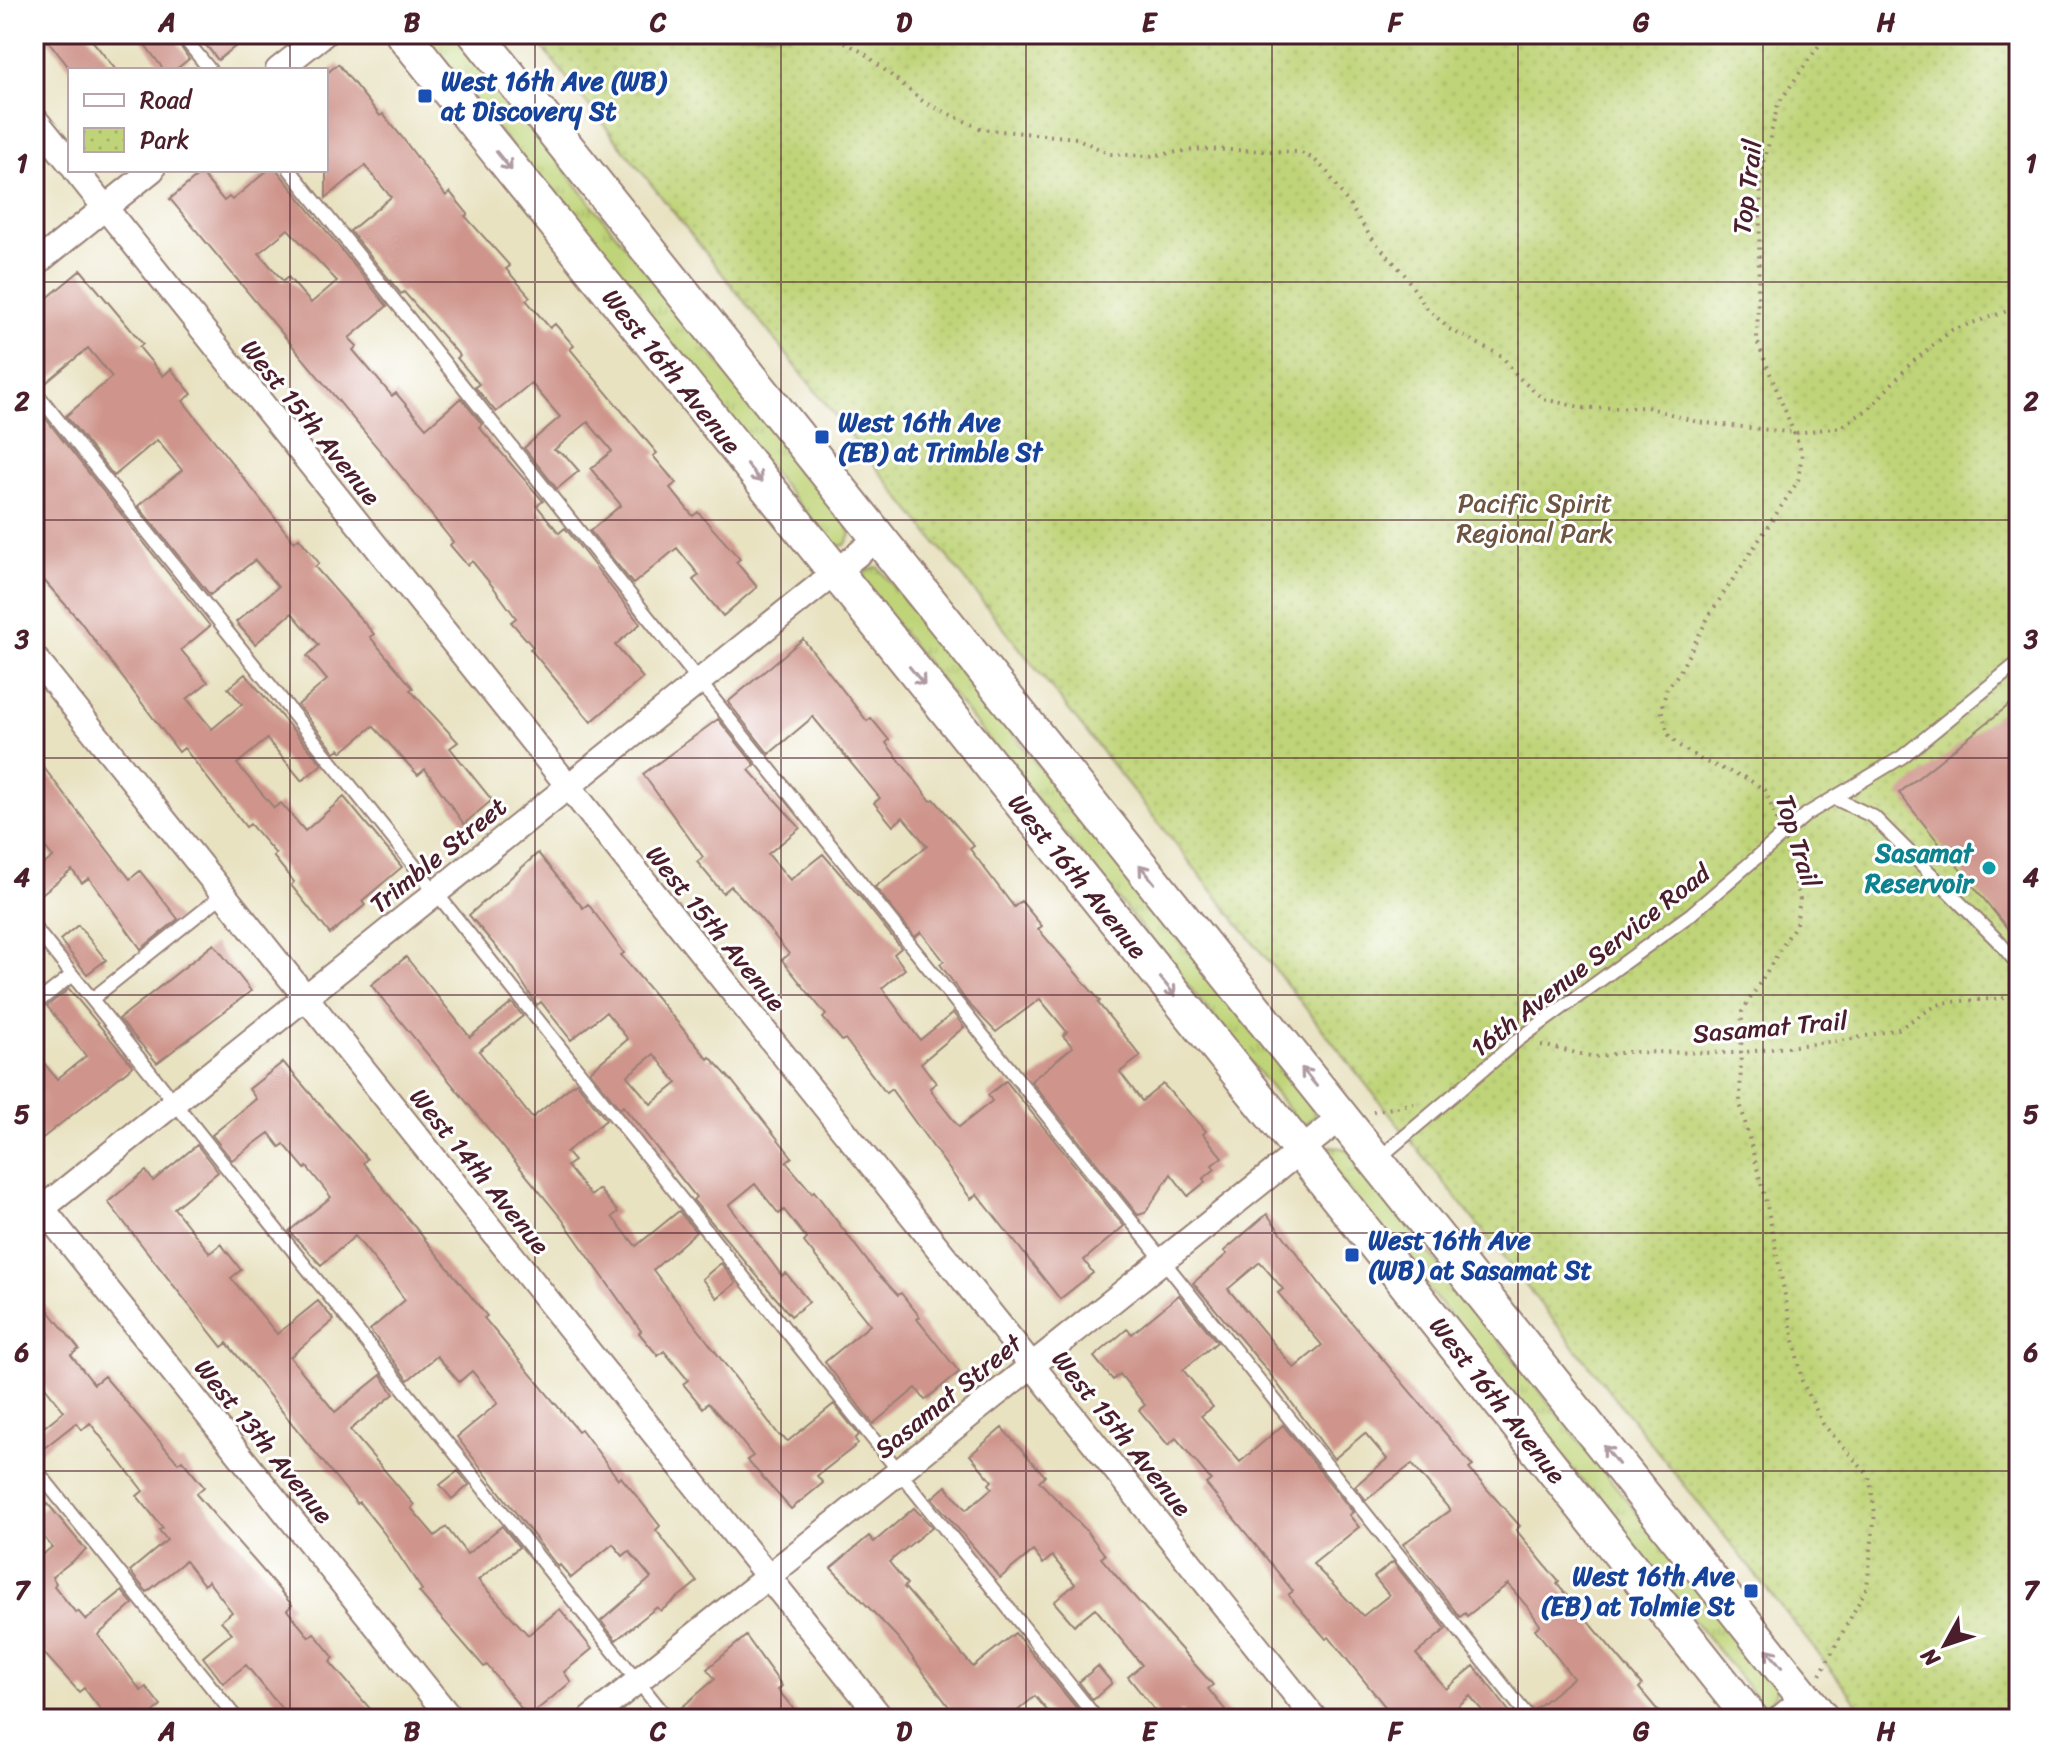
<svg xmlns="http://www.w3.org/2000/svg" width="2053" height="1753" font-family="Sriracha,sans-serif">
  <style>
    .grass { fill: url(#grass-tufts); stroke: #847a52; stroke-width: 2 }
    .park { fill: url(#park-dots); stroke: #847a52; stroke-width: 2 }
    .building { fill: #cf958c; fill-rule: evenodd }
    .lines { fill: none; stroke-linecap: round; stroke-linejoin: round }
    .service-casing { stroke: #998076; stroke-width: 16 }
    .minor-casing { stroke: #998076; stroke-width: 28 }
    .secondary-casing { stroke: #998076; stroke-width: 38 }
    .path { stroke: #998076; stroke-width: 4; stroke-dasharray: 2 6; stroke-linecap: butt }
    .service { stroke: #fff; stroke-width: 12 }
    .minor { stroke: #fff; stroke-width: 24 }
    .secondary { stroke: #fff; stroke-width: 34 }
    .oneway { stroke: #ae9aa0 }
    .grid { fill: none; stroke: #4a1f2b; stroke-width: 2; stroke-opacity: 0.55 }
    .transit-dot { fill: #1a4fb4; stroke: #fff; stroke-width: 3 }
    .culture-dot { fill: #0f9aa8; stroke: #fff; stroke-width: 3 }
    .labels { text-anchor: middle; stroke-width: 6; stroke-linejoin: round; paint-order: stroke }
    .transit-label { font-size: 26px; font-weight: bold; fill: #164399; stroke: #fff; text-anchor: start }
    .street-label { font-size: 26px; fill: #4a1f2b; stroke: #fff }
    .park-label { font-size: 26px; fill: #6d5542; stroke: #fff }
    .culture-label { font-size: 26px; font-weight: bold; fill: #0d838f; stroke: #fff; text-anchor: end }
    .neatline { fill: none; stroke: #4a1f2b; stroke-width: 3 }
    .grid-label { font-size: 26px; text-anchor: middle; font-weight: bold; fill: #4a1f2b }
  </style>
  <defs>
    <pattern id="grass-tufts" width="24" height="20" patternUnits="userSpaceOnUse" patternTransform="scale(2)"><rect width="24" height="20" fill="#bfd478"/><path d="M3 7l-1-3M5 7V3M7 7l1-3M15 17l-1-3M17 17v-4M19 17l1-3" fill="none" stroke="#a6b668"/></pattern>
    <pattern id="park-dots" width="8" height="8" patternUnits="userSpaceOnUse" patternTransform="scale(2)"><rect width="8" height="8" fill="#bfd478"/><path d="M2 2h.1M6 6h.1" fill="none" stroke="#a6b668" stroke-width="1.8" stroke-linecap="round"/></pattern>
  </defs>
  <rect width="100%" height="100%" fill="#fff"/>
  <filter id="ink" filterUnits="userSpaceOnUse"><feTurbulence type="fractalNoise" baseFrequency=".0125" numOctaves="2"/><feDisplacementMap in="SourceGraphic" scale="16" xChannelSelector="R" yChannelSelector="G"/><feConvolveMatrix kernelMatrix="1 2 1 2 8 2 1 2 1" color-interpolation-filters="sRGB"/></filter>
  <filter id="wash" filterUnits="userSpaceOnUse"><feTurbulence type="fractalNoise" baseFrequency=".006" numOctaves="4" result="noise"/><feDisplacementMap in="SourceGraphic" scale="32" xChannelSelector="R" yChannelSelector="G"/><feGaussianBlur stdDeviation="1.8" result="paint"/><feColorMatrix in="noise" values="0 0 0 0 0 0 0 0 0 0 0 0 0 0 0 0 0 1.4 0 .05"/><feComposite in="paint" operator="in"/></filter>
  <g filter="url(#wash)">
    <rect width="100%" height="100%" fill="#e8e2c1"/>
    <path class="grass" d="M 421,34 L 456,34 L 846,522 L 851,535 L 845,545 L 833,547 Z
      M 878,567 L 1312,1105 L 1315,1116 L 1302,1126 L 861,582 L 867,569 Z
      M 1330,1146 L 1346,1149 L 1777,1688 L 1771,1703 L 1761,1704 L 1323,1158 Z"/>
    <path class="park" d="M 532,34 L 2019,34 L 2019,1719 L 1870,1719 Z"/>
    <g id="blocks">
      <path class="building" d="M 43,34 L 87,34 L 116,70 L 71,70 Z
        M 137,34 L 172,34 L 189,59 L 175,70 L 164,70 Z
        M 197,34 L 251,34 L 218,60 Z
        M 338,64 L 380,116 L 383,114 L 401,136 L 446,196 L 450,192 L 468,214 L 465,216 L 510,266 L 506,269 L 530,297 L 526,300 L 550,328 L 555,324 L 574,346 L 570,349 L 657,453 L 653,456 L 676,483 L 670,488 L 693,516 L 698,512 L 740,559 L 736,562 L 757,587 L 723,616 L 693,580 L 699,575 L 677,548 L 633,584 L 590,531 L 621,505 L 591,469 L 612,451 L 588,422 L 554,450 L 566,456 L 579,471 L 557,489 L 524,448 L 560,417 L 531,383 L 496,412 L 475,387 L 479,384 L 457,358 L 460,356 L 404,292 L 401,294 L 350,231 L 391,197 L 365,166 L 326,198 L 326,74 Z
        M 268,170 L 277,170 L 387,306 L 349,338 L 357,346 L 353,350 L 392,396 L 396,393 L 426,428 L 461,398 L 482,424 L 479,427 L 543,501 L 537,506 L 559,533 L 565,528 L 640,624 L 615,645 L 643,678 L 591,722 L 530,649 L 533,647 L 511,622 L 516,618 L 494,588 L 472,561 L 467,565 L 450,545 L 453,542 L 386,458 L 170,199 L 201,173 L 224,201 L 229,197 L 232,200 ZM 288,229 L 337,281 L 311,303 L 288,277 L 283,281 L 259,253 Z
        M 81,270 L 143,344 L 139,347 L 163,376 L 171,369 L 192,394 L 183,401 L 294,542 L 299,538 L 319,563 L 315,567 L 374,634 L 370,637 L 413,688 L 410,690 L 458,742 L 450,748 L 492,800 L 464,824 L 425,769 L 418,775 L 373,726 L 342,752 L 339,749 L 335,752 L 298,705 L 327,680 L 307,656 L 319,645 L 292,613 L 255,644 L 236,622 L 278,587 L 255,560 L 210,595 L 138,506 L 182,470 L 157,440 L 114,476 L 66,416 L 112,377 L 88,348 L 42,386 L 34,381 L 34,309 Z
        M 34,404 L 210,626 L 181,650 L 208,682 L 187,699 L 212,729 L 242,704 L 228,688 L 245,674 L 322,764 L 302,781 L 267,739 L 237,764 L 274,808 L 281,803 L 305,831 L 344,797 L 402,867 L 362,901 L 365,905 L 330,934 L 291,885 L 294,882 L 273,856 L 276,854 L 250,824 L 246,827 L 184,748 L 179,752 L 79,620 L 34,569 Z
        M 803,639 L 867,721 L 871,718 L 889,740 L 886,743 L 931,801 L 934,799 L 974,846 L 970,849 L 1014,907 L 1021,901 L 1042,926 L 1038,929 L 1100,1001 L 1098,1003 L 1141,1056 L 1120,1072 L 1142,1101 L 1163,1084 L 1206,1131 L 1203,1134 L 1222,1157 L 1212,1165 L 1215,1169 L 1203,1179 L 1205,1182 L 1188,1196 L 1171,1174 L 1145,1213 L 1138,1215 L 1031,1081 L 1073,1047 L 1063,1036 L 1067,1032 L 1040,999 L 996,1032 L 967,1002 L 940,964 L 944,961 L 921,932 L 915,937 L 875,887 L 927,846 L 903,817 L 893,826 L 874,803 L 880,798 L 813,717 L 769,754 L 728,702 Z
        M 2019,697 L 2019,943 L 1899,793 Z
        M 718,719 L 755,765 L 749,770 L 800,828 L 768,854 L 790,880 L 823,854 L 861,898 L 901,948 L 894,954 L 905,969 L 882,988 L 920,1040 L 953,1013 L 964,1027 L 921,1063 L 936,1083 L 930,1088 L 936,1098 L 959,1127 L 992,1101 L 988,1095 L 1006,1081 L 1124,1226 L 1084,1260 L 1093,1273 L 1060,1299 L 977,1194 L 971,1199 L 891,1089 L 886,1093 L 845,1039 L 842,1041 L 823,1018 L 826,1015 L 782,960 L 789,954 L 761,919 L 731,886 L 723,893 L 697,862 L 703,857 L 643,774 Z
        M 34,755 L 130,879 L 140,871 L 178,919 L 141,949 L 89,878 L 82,883 L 72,870 L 34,900 L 34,872 L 53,857 L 34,833 Z
        M 538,853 L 583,908 L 588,904 L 624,953 L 621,955 L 708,1059 L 710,1057 L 732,1081 L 792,1157 L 786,1162 L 812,1193 L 814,1191 L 875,1271 L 898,1295 L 901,1293 L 920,1317 L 917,1319 L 959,1372 L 925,1400 L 916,1388 L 873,1424 L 825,1362 L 870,1325 L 804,1242 L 807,1239 L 784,1210 L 779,1214 L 755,1184 L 729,1205 L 782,1276 L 786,1273 L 809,1302 L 791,1316 L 693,1200 L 696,1197 L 623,1106 L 620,1109 L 590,1071 L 628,1039 L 606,1012 L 571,1040 L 541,1002 L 537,1005 L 510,963 L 469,915 ZM 654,1054 L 677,1083 L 651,1104 L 627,1076 Z
        M 78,925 L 106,960 L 87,974 L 60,940 Z
        M 214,944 L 251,991 L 157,1063 L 119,1019 Z
        M 406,957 L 470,1037 L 512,1003 L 523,1016 L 479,1051 L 532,1118 L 576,1082 L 606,1120 L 566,1152 L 574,1161 L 567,1166 L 591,1196 L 599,1189 L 618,1212 L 612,1217 L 636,1246 L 679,1211 L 696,1232 L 653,1270 L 779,1435 L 788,1441 L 834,1404 L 859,1435 L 855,1439 L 858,1444 L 817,1476 L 823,1483 L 791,1509 L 747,1460 L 753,1456 L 730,1427 L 708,1403 L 703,1408 L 683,1384 L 688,1380 L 664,1351 L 658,1356 L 639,1333 L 641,1331 L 562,1219 L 371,985 Z
        M 69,989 L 133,1066 L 34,1145 L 34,1051 L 57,1079 L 86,1056 L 47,1006 Z
        M 283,1062 L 367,1159 L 363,1163 L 487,1316 L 484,1318 L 578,1431 L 581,1429 L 618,1479 L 621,1477 L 639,1499 L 660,1526 L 656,1530 L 697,1582 L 661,1611 L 657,1607 L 616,1640 L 601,1621 L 651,1578 L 629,1551 L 623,1556 L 613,1544 L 571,1578 L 560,1565 L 558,1567 L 457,1437 L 497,1404 L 496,1400 L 472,1371 L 459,1382 L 437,1356 L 408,1380 L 370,1330 L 405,1300 L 386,1274 L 355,1236 L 321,1265 L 289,1231 L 331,1197 L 307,1167 L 305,1169 L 284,1144 L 280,1147 L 269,1133 L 232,1160 L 212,1135 L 256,1099 L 249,1089 Z
        M 197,1145 L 218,1172 L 174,1208 L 210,1253 L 221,1244 L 241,1270 L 231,1278 L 277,1334 L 318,1301 L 334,1320 L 290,1357 L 335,1412 L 381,1375 L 394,1394 L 350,1430 L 414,1505 L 411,1508 L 435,1536 L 446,1527 L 467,1554 L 502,1526 L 519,1547 L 478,1580 L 528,1635 L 560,1609 L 592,1649 L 564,1672 L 571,1682 L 528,1717 L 487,1665 L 484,1667 L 419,1592 L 422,1590 L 384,1533 L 359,1502 L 357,1504 L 227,1343 L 222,1347 L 108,1202 L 146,1171 L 153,1181 Z
        M 1267,1214 L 1325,1291 L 1473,1466 L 1469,1469 L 1520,1526 L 1516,1530 L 1559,1582 L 1557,1584 L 1642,1685 L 1639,1688 L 1665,1719 L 1539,1719 L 1534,1710 L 1573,1678 L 1535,1629 L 1540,1625 L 1530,1610 L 1508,1584 L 1467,1616 L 1465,1613 L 1460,1617 L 1403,1544 L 1450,1510 L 1412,1464 L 1366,1500 L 1355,1486 L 1387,1459 L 1365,1433 L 1334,1459 L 1267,1370 L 1193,1283 L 1227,1254 L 1224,1251 ZM 1260,1262 L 1283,1289 L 1278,1293 L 1322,1345 L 1294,1368 L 1228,1289 Z
        M 721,1263 L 736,1283 L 717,1298 L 702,1279 Z
        M 34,1292 L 79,1349 L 71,1355 L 94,1384 L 104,1376 L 178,1463 L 182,1460 L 204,1487 L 196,1494 L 272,1581 L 292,1605 L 287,1610 L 309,1637 L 314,1633 L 334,1658 L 330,1662 L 372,1711 L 362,1719 L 290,1719 L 246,1665 L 223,1683 L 203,1657 L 232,1633 L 221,1621 L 232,1612 L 208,1581 L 204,1585 L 185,1561 L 147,1592 L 136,1579 L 130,1571 L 167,1540 L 159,1530 L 163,1528 L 137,1496 L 143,1491 L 90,1423 L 82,1430 L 76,1423 L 34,1456 L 34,1435 L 64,1411 L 34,1373 Z
        M 1179,1295 L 1217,1342 L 1183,1370 L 1213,1407 L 1201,1416 L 1240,1462 L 1283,1425 L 1353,1512 L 1349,1515 L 1359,1527 L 1313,1564 L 1363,1616 L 1389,1595 L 1374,1577 L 1393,1562 L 1446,1629 L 1416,1654 L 1446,1689 L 1474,1666 L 1515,1719 L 1489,1719 L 1470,1696 L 1442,1719 L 1395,1719 L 1329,1637 L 1326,1639 L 1288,1595 L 1293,1591 L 1206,1484 L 1211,1480 L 1176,1438 L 1168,1445 L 1139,1410 L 1145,1405 L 1120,1374 L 1113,1380 L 1094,1357 L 1127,1329 L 1132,1334 Z
        M 1002,1428 L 1045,1476 L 1039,1481 L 1085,1529 L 1105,1555 L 1101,1558 L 1123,1584 L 1213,1685 L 1208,1689 L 1233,1719 L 1188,1719 L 1182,1711 L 1172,1719 L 1162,1719 L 1128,1677 L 1142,1665 L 1095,1608 L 1074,1625 L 1054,1602 L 1075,1584 L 1052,1556 L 1043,1564 L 1033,1551 L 1000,1578 L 932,1498 L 946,1486 L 966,1510 L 992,1488 L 989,1484 L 992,1481 L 970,1455 Z
        M 458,1471 L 469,1485 L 452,1499 L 440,1485 Z
        M 48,1504 L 86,1550 L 52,1577 L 56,1583 L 54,1586 L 76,1613 L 78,1611 L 86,1620 L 122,1591 L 133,1604 L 98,1635 L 141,1691 L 146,1687 L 161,1706 L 145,1719 L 108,1719 L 84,1688 L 79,1692 L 34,1642 L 34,1556 L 37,1559 L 52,1547 L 34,1525 L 34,1516 Z
        M 914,1508 L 932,1527 L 889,1562 L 907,1584 L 904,1587 L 973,1667 L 1015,1633 L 1079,1711 L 1070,1719 L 1054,1719 L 1035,1696 L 1008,1719 L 958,1719 L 898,1638 L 831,1568 L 869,1536 L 874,1542 Z
        M 746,1636 L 782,1686 L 778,1690 L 802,1719 L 677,1719 L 675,1713 L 715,1679 L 707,1669 Z
        M 1098,1666 L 1112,1683 L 1093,1700 L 1079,1682 Z"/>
    </g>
  </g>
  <g filter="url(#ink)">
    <use href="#blocks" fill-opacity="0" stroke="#998076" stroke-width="2"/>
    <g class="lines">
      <g class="service-casing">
        <path id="service" d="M 181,34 L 210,70
          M 290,170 L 1530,1719
          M 34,390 L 1097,1719
          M 1834,798 L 1874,817 L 2000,943 L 2019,966
          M 34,927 L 668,1719
          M 92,999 L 224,894
          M 34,1005 L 72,975
          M 1378,1159 L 1518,1040 L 1691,914 L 1807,814 L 1902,757 L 2019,662
          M 34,1467 L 237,1719"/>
      </g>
      <g class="minor-casing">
        <path id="minor" d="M 278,70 L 324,34
          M 34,118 L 70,163
          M 75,170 L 1315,1719
          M 34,265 L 152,170
          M 34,657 L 882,1719
          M 34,1198 L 451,1719
          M 34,1215 L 878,538
          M 590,1719 L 1341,1118
          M 1779,1719 L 1805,1697"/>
      </g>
      <g class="secondary-casing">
        <path id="secondary" d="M 403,34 L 1301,1151 L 1751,1719
          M 476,34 L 1822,1719"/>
      </g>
      <path class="path" d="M 831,34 L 864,53 L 925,103 L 982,129 L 1076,138 L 1110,154 L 1149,156 L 1201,149 L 1299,152 L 1314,159 L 1328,173 L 1370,236 L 1404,274 L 1426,307 L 1449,329 L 1502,356 L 1517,376 L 1543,399 L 1585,408 L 1647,407 L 1697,422 L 1796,433 L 1841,427 L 1870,408 L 1910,364 L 1952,330 L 2019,307
        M 1777,821 L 1765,790 L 1746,778 L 1703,761 L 1678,745 L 1668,734 L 1661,709 L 1667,689 L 1679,673 L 1710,614 L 1798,481 L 1802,453 L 1757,341 L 1761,176 L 1778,104 L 1827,34
        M 1787,852 L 1800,900 L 1796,924 L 1742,1012 L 1740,1103 L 1768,1210 L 1802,1381 L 1823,1424 L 1869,1476 L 1875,1513 L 1867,1587 L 1820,1675
        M 1541,1045 L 1595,1057 L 1626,1052 L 1738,1053 L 1852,1039 L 1898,1029 L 1937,1005 L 1949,1002 L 2019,997
        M 1373,1112 L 1419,1102"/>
      <use href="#service" class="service"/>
      <use href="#minor" class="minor"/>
      <use href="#secondary" class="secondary"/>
    </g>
    <defs><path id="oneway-shaft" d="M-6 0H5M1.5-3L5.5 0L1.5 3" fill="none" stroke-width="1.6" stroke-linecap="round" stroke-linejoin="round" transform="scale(2)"/></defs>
    <g class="oneway">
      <use href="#oneway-shaft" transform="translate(504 161) rotate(51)"/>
      <use href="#oneway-shaft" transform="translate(754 473) rotate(51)"/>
      <use href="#oneway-shaft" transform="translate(917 676) rotate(51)"/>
      <use href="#oneway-shaft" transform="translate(1147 874) rotate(-129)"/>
      <use href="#oneway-shaft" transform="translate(1168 987) rotate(51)"/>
      <use href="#oneway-shaft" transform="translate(1309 1077) rotate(-129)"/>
      <use href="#oneway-shaft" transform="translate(1611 1455) rotate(-129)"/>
      <use href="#oneway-shaft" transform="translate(1774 1658) rotate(-129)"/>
    </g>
  </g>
  <path class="grid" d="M 290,34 L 290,70M 535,34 L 535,1719M 781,34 L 781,1719M 1026,34 L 1026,1719M 1272,34 L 1272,1719M 1518,34 L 1518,1719M 1763,34 L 1763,1719M 290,170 L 290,1719M 34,282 L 2019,282M 34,520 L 2019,520M 34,758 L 2019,758M 34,995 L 2019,995M 34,1233 L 2019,1233M 34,1471 L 2019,1471"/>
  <g class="transit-dot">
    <rect x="417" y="88" width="16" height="16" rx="4"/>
    <rect x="814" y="429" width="16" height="16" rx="4"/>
    <rect x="1344" y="1247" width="16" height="16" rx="4"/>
    <rect x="1743" y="1583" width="16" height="16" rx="4"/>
  </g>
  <circle class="culture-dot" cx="1989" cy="868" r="8"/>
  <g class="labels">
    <g class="transit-label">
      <text x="441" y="90">West 16th Ave (WB)<tspan x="441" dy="30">at Discovery St</tspan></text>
      <text x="838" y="431">West 16th Ave<tspan x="838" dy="30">(EB) at Trimble St</tspan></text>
      <text x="1368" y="1249">West 16th Ave<tspan x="1368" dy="30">(WB) at Sasamat St</tspan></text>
      <text x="1735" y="1585" text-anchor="end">West 16th Ave<tspan x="1735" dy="30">(EB) at Tolmie St</tspan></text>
    </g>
    <g class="street-label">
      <text transform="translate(1747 187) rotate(-83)" y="9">Top Trail</text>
      <text transform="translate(672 371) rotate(51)" y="9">West 16th Avenue</text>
      <text transform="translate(311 422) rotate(51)" y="9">West 15th Avenue</text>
      <text transform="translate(1798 841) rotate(73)" y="9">Top Trail</text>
      <text transform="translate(438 855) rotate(-39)" y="9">Trimble Street</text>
      <text transform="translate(1078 876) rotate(51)" y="9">West 16th Avenue</text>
      <text transform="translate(716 928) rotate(51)" y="9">West 15th Avenue</text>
      <text transform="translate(1590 960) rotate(-38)" y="9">16th Avenue Service Road</text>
      <text transform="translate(1770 1027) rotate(-5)" y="9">Sasamat Trail</text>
      <text transform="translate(480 1171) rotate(51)" y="9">West 14th Avenue</text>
      <text transform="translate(948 1396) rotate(-39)" y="9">Sasamat Street</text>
      <text transform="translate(1498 1400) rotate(52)" y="9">West 16th Avenue</text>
      <text transform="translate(1122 1433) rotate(51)" y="9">West 15th Avenue</text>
      <text transform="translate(264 1441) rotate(51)" y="9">West 13th Avenue</text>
    </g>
    <g class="park-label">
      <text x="1535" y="512">Pacific Spirit<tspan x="1535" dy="30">Regional Park</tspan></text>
    </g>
    <g class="culture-label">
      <text x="1973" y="862">Sasamat<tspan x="1973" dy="30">Reservoir</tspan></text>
    </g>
  </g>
  <rect width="2053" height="1753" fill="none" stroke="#fff" stroke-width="88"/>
  <rect x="68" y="68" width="260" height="104" fill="#ffffff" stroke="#b7a5aa" stroke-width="2"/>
  <rect x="84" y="94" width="40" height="12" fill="#ffffff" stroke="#b7a5aa" stroke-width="2"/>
  <text x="140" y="108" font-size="24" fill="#4a1f2b">Road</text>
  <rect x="84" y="128" width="40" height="24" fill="url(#park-dots)" stroke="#b7a5aa" stroke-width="2"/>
  <text x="140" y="148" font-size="24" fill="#4a1f2b">Park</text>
  <g transform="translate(1945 1645) rotate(230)" stroke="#ffffff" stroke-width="6" paint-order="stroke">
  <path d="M0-6L14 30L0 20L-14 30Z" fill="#4a1f2b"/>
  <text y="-12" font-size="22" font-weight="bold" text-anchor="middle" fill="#4a1f2b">N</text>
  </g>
  <rect x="44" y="44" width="1965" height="1665" class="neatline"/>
  <g class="grid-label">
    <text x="167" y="31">A</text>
    <text x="412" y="31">B</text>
    <text x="658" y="31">C</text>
    <text x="904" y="31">D</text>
    <text x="1149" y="31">E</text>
    <text x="1395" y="31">F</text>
    <text x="1641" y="31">G</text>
    <text x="1886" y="31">H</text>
    <text x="22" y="172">1</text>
    <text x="2031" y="172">1</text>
    <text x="22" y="410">2</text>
    <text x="2031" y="410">2</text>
    <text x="22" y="648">3</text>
    <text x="2031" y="648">3</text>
    <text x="22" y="886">4</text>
    <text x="2031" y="886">4</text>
    <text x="22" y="1123">5</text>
    <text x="2031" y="1123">5</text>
    <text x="22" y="1361">6</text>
    <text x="2031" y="1361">6</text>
    <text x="22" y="1599">7</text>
    <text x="2031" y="1599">7</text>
    <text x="167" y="1740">A</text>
    <text x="412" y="1740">B</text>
    <text x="658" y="1740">C</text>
    <text x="904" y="1740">D</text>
    <text x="1149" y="1740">E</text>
    <text x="1395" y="1740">F</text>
    <text x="1641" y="1740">G</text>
    <text x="1886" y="1740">H</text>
  </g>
</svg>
